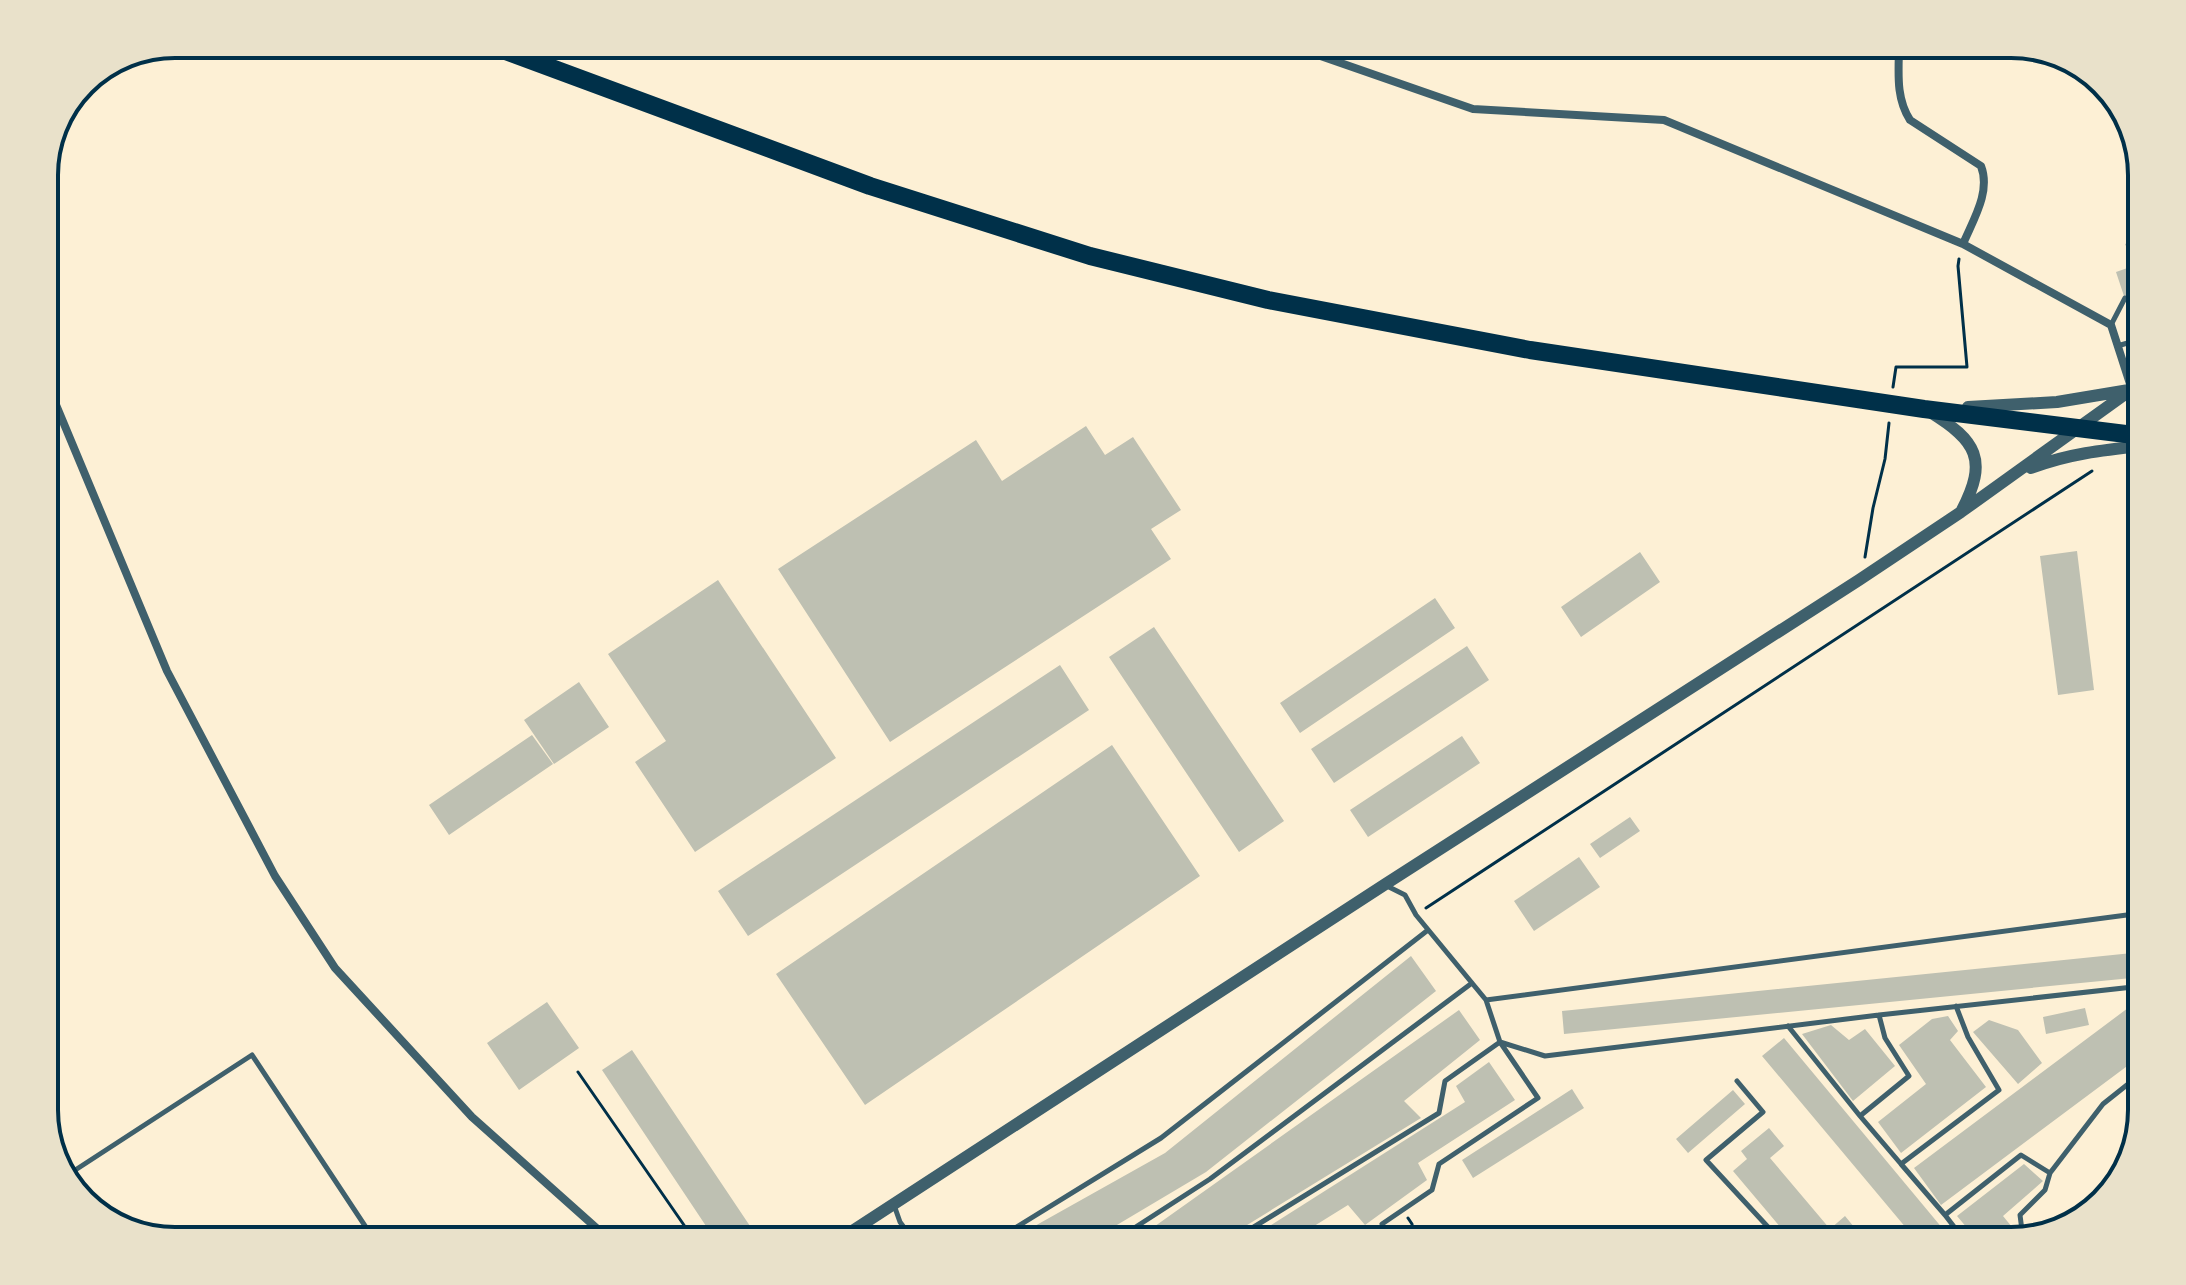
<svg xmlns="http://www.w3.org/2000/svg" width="2186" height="1285" font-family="'Golos Text',sans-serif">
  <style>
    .building { fill: #bec0b2 }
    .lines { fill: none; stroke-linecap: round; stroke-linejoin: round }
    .path { stroke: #003049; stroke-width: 3 }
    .service { stroke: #3f606c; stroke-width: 5 }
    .minor { stroke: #3f606c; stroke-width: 8 }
    .tertiary { stroke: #3f606c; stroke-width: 12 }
    .trunk { stroke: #003049; stroke-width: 18 }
    .rim { fill: none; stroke: #003049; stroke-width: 4 }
  </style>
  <rect width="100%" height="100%" fill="#fdf0d5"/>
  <path class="building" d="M 2142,237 L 2142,260 L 2134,264 L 2125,244 Z
    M 2139,264 L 2142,271 L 2142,320 L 2133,323 L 2116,272 Z
    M 1086,426 L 1105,455 L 1133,437 L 1181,510 L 1151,529 L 1171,559 L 890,742 L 778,569 L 976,440 L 1002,481 Z
    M 2077,551 L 2094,690 L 2058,695 L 2040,556 Z
    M 1640,552 L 1660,582 L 1581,637 L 1561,607 Z
    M 718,580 L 836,758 L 695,852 L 635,762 L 666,741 L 608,654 Z
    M 1435,598 L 1455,628 L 1300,733 L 1280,703 Z
    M 1154,627 L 1284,821 L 1239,852 L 1109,657 Z
    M 1467,646 L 1489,680 L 1334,783 L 1311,749 Z
    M 1060,665 L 1089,710 L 748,936 L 718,891 Z
    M 579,682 L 609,727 L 554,764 L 524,720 Z
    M 532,735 L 553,764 L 449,835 L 429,805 Z
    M 1462,736 L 1480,763 L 1368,837 L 1350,810 Z
    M 1112,745 L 1200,876 L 865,1105 L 776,974 Z
    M 1630,817 L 1640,831 L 1600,858 L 1590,844 Z
    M 1579,857 L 1600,887 L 1534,931 L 1514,901 Z
    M 2142,952 L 2142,977 L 1564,1034 L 1562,1011 Z
    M 1411,956 L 1436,991 L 1206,1172 L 1090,1241 L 1008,1241 L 1165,1153 Z
    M 547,1002 L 579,1048 L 519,1090 L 487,1043 Z
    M 2142,1003 L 2142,1055 L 1941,1205 L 1914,1168 L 2132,1005 Z
    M 2085,1008 L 2089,1025 L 2046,1034 L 2043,1017 Z
    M 1459,1010 L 1480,1040 L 1404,1101 L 1421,1118 L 1221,1241 L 1134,1241 Z
    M 1948,1016 L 1958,1031 L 1950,1040 L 1986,1087 L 1901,1153 L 1878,1122 L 1926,1084 L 1899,1045 L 1932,1019 Z
    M 1989,1020 L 2018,1030 L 2042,1063 L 2018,1084 L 1973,1032 Z
    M 1831,1025 L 1849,1040 L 1865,1029 L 1895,1066 L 1853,1101 L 1802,1034 Z
    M 1784,1038 L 1953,1241 L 1917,1241 L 1762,1056 Z
    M 632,1050 L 750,1226 L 728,1241 L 716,1241 L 602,1070 Z
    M 1489,1062 L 1515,1100 L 1418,1163 L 1427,1180 L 1365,1225 L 1348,1205 L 1290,1241 L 1246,1241 L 1465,1102 L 1456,1086 Z
    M 1572,1089 L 1584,1108 L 1473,1178 L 1462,1160 Z
    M 1733,1090 L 1745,1104 L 1688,1153 L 1676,1139 Z
    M 1769,1128 L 1784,1146 L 1770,1158 L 1830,1229 L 1845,1216 L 1859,1233 L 1850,1241 L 1792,1241 L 1733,1171 L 1747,1159 L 1741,1151 Z
    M 2024,1164 L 2043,1181 L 2003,1216 L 2021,1238 L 2012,1241 L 1978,1241 L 1957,1216 Z"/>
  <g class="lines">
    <path class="path" d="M 1893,387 L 1896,367 L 1967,367 L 1958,266 L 1959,259
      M 1865,557 L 1873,508 L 1885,459 L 1889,423
      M 1426,908 L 2092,471
      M 578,1072 L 695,1241
      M 1408,1218 L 1412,1224 L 1414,1241"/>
    <path class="service" d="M 2111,325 L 2125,298
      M 2117,346 L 2142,339
      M 1385,885 L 1405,895 L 1416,915 L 1486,1000 L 2142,913
      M 1879,1015 L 1885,1038 L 1909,1076 L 1860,1116 L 1901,1164
      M 1788,1026 L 1860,1116
      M 1737,1081 L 1763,1112 L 1706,1160 L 1781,1241
      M 63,1178 L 252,1055 L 375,1241
      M 894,1205 L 900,1222 L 914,1241
      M 1945,1215 L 1901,1164 L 1999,1090 L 1968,1037 L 1956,1006
      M 1382,1224 L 1432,1190 L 1439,1164 L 1538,1098 L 1500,1042 L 1545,1056 L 1879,1015 L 2142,986
      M 2023,1238 L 2020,1215 L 2045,1190 L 2050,1173
      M 994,1241 L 1161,1138 L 1428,930
      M 1114,1241 L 1210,1179 L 1472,983
      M 1231,1241 L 1439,1113 L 1445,1081 L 1500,1042 L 1486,1000
      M 1866,1241 L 1872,1237 L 1877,1241
      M 1965,1241 L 1945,1215 L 2021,1155 L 2050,1173 L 2103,1104 L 2142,1073"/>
    <path class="minor" d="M 1218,44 L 1256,44
      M 1286,44 L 1473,109 L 1664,120 L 1963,244 L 2111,325 L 2132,390
      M 1899,44 C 1899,70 1895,97 1910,120 L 1981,166 C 1991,192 1973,220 1963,244
      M 44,376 L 167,671 L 275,876 L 335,968 L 472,1117 L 611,1241"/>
    <path class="tertiary" d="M 1968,407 L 2057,402 L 2129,390
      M 1930,412 C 1977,441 1988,460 1962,510
      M 2031,468 C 2067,454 2103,450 2142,446
      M 837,1241 L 1384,885 L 1859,580 L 1961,512 L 2142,382"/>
    <path class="trunk" d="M 487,44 L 870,186 L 1090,256 L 1268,300 L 1530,350 L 1924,409 L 2142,436"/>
  </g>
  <path d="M0 0H2186V1285H0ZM175 58H2011A117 117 0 0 1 2128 175V1110A117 117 0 0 1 2011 1227H175A117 117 0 0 1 58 1110V175A117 117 0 0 1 175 58Z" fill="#e9e1ca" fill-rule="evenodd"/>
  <path class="rim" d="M175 58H2011A117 117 0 0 1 2128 175V1110A117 117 0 0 1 2011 1227H175A117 117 0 0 1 58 1110V175A117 117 0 0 1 175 58Z"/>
</svg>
